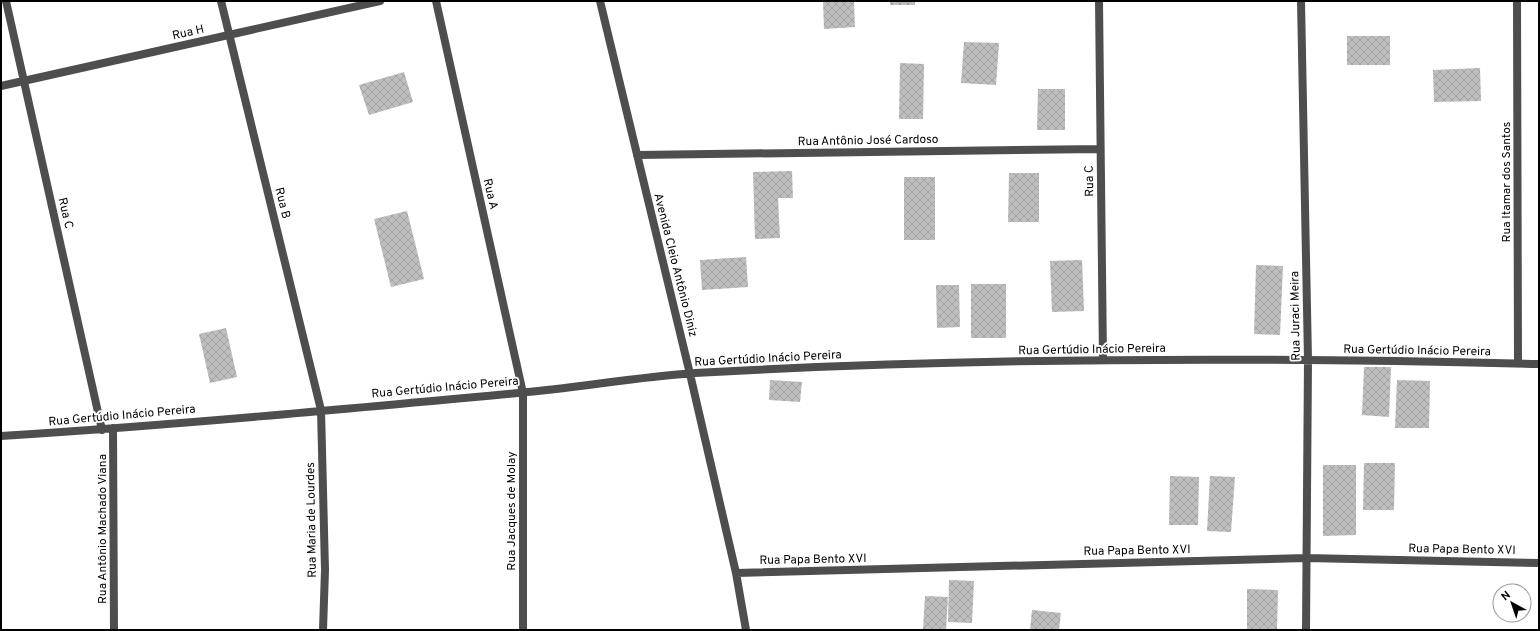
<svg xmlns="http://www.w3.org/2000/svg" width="1540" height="631" font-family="Overpass,sans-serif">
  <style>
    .building { fill: url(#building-cross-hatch) }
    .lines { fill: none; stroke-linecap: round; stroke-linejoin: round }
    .minor { stroke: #4e4e4e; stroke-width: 8 }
    .labels { text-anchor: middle; stroke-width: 3.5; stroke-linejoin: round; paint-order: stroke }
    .street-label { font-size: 12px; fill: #000; stroke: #fff }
  </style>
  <defs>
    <pattern id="building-cross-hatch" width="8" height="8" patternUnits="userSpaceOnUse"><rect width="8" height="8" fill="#bebebe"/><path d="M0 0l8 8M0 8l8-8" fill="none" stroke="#a2a2a2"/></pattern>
  </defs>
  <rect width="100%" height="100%" fill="#fff"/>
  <path class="building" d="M 823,1 L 854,1 L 855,27 L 824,29 Z
    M 890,1 L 915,1 L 915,5 L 890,5 Z
    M 1347,36 L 1390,36 L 1390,65 L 1347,65 Z
    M 964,42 L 999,43 L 996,85 L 961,83 Z
    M 900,63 L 924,64 L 923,119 L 899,119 Z
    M 1480,68 L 1481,101 L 1434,102 L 1433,70 Z
    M 404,72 L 413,102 L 369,115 L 359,85 Z
    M 1038,89 L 1065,89 L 1065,130 L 1037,130 Z
    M 792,171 L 793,198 L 778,198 L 780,238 L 755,239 L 753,172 Z
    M 1009,173 L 1039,173 L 1039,222 L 1008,222 Z
    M 904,177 L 935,177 L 935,240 L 904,240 Z
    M 407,211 L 424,279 L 391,287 L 374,219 Z
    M 746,257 L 748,287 L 702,290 L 700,260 Z
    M 1082,260 L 1084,311 L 1052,312 L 1050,261 Z
    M 1256,265 L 1283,266 L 1280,335 L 1254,334 Z
    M 971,284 L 1006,284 L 1006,338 L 971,338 Z
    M 936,285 L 959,285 L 960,327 L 937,328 Z
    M 226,328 L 237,377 L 210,383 L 199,334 Z
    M 1364,367 L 1391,367 L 1389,417 L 1362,415 Z
    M 770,380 L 802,382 L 800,402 L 769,400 Z
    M 1397,380 L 1430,381 L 1429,428 L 1395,428 Z
    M 1364,463 L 1395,463 L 1394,510 L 1363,510 Z
    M 1323,465 L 1356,465 L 1356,535 L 1323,536 Z
    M 1170,476 L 1199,477 L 1198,525 L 1169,525 Z
    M 1210,476 L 1235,477 L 1231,532 L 1207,531 Z
    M 949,580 L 974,581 L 972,623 L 948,622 Z
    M 1247,589 L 1278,590 L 1277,630 L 1247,630 Z
    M 925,596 L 948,597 L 946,630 L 923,630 Z
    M 1032,610 L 1061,613 L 1059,630 L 1030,630 Z"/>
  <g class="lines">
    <path class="minor" d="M 6,1 L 102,430
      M 221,1 L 321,410 L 325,570 L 323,630
      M 436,1 L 523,393 L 523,630
      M 600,1 L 690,374 L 736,573 L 746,630
      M 1099,1 L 1103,360
      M 1301,1 L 1308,360 L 1306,630
      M 1517,1 L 1518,363
      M 1,86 L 380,1
      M 637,155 L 1100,149
      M 113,428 L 114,630
      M 1,436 C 174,425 346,409 518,393 C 577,388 636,377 695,373 C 976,357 1258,357 1539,364
      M 736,573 L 1306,558 L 1539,563"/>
  </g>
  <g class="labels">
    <g class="street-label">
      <text transform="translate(188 32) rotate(-13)" y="4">Rua H</text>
      <text transform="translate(868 140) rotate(-1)" y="4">Rua Antônio José Cardoso</text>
      <text transform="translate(1089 181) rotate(-91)" y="4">Rua C</text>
      <text transform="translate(1506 182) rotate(-90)" y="4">Rua Itamar dos Santos</text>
      <text transform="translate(491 194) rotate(77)" y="4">Rua A</text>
      <text transform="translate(283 203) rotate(76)" y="4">Rua B</text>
      <text transform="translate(66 213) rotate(77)" y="4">Rua C</text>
      <text transform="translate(676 265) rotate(76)" y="4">Avenida Cleio Antônio Diniz</text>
      <text transform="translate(1295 316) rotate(-91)" y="4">Rua Juraci Meira</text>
      <text transform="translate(1092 349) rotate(-1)" y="4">Rua Gertúdio Inácio Pereira</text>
      <text transform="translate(1417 350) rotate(1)" y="4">Rua Gertúdio Inácio Pereira</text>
      <text transform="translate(768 358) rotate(-3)" y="4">Rua Gertúdio Inácio Pereira</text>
      <text transform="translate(445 387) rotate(-5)" y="4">Rua Gertúdio Inácio Pereira</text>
      <text transform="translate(122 415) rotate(-5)" y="4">Rua Gertúdio Inácio Pereira</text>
      <text transform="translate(511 511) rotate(-90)" y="4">Rua Jacques de Molay</text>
      <text transform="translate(311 520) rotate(-91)" y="4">Rua Maria de Lourdes</text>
      <text transform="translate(102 529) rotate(-90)" y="4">Rua Antônio Machado Viana</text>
      <text transform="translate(1462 549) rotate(1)" y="4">Rua Papa Bento XVI</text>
      <text transform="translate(1137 550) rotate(-1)" y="4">Rua Papa Bento XVI</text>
      <text transform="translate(813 559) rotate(-1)" y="4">Rua Papa Bento XVI</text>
    </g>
  </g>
  <rect width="1540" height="631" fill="none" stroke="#000000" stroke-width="4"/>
  <g transform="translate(1512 603) rotate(320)"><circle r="19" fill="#ffffff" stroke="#999999"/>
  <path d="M0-3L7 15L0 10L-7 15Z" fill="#000000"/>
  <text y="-6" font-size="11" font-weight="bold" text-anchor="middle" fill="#000000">N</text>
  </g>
</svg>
